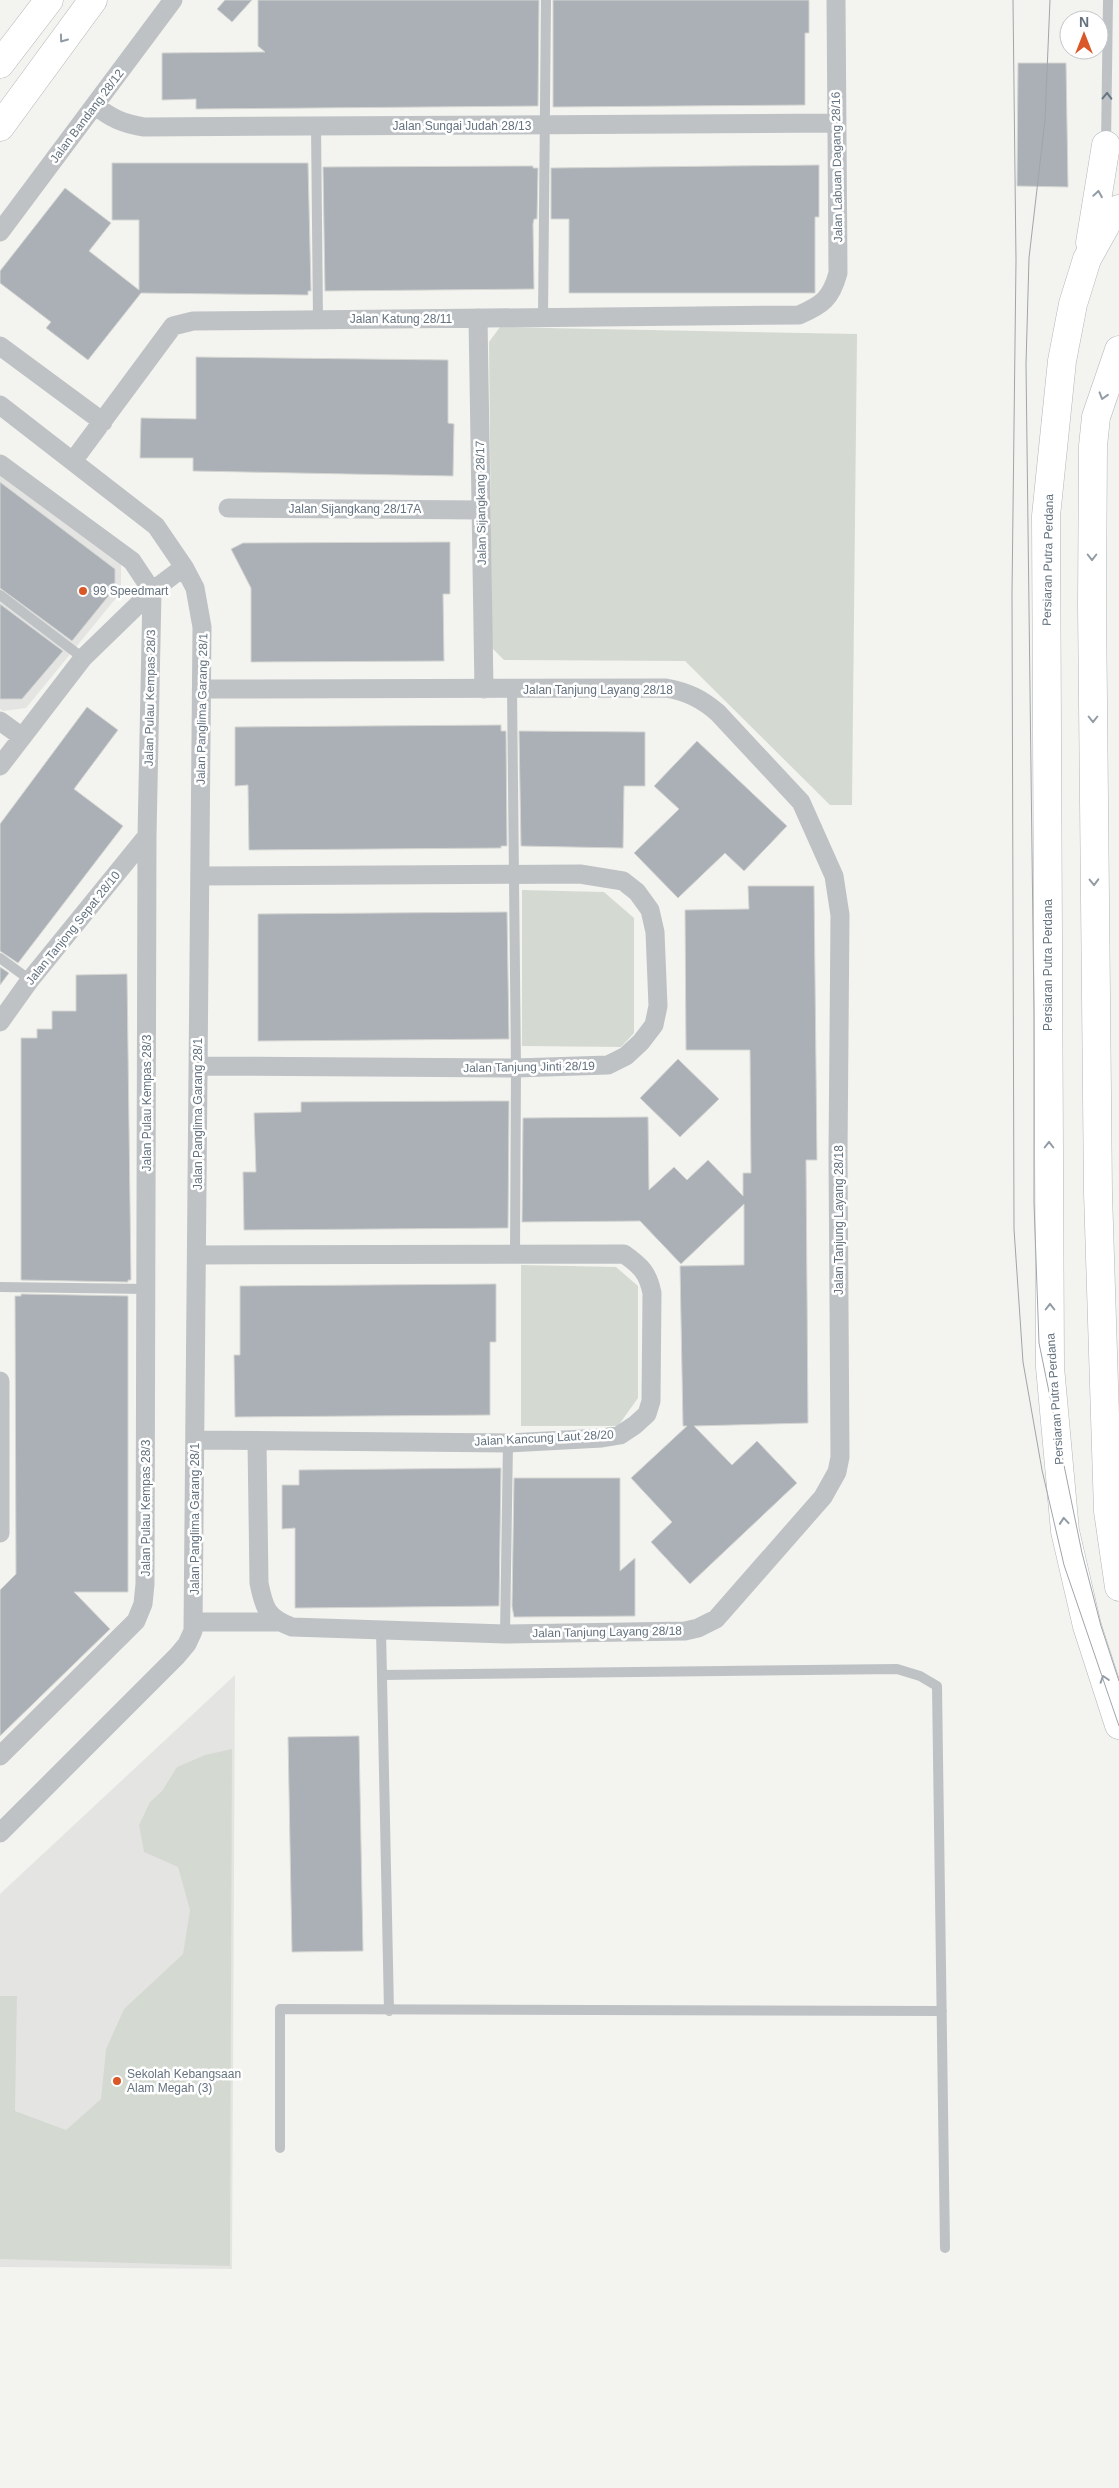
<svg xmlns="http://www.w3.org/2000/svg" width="1119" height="2488" font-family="Arial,sans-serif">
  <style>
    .built { fill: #e4e5e3 }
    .green { fill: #d4dad1 }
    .building { fill: #aab0b5; stroke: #d4d5d2 }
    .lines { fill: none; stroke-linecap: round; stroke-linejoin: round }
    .secondary-casing { stroke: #b1b5b9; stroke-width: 29 }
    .primary-casing { stroke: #b2b5b9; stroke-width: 29 }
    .lane { stroke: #bec2c5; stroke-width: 10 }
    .street { stroke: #bec2c5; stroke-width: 19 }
    .secondary { stroke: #fff; stroke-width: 28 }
    .primary { stroke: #fff; stroke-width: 28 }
    .tram { stroke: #a0a5aa; stroke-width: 1 }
    .oneway { stroke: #929ca5 }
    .oneway2 { stroke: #687682 }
    .poi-dot { fill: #da5728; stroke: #fff; stroke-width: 2 }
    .labels { text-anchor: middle; stroke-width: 5; stroke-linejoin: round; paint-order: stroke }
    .street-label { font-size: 12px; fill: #64727f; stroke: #fff }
    .poi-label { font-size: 12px; fill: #64727f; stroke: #fff; text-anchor: start }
  </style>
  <rect width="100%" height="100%" fill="#f3f4ef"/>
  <path class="built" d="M 0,472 L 121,564 L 121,592 L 26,708 L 3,711 L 0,709 Z
    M 235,1675 L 232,2269 L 0,2267 L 0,1894 Z"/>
  <path class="green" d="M 500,327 L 857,334 L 852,805 L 830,805 L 685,661 L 504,660 L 492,648 L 489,342 Z
    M 522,890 L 604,892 L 634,918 L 634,1033 L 621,1047 L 522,1046 Z
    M 521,1265 L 616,1267 L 638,1286 L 638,1398 L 618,1426 L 521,1426 Z
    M 232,1749 L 230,2266 L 0,2259 L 0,1996 L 17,1996 L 15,2111 L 66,2130 L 101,2099 L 106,2049 L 124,2009 L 183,1954 L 190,1910 L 178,1867 L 144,1852 L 139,1825 L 150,1802 L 162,1791 L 177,1767 L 205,1755 Z"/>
  <path class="building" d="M 225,0 L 252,0 L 232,22 L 217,9 Z
    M 258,0 L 539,0 L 538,106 L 196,109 L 196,99 L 162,100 L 162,53 L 265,52 L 258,46 Z
    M 553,0 L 809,0 L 809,33 L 805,33 L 805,105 L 553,107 Z
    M 1018,63 L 1066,63 L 1068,187 L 1017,186 Z
    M 112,163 L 308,163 L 311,291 L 308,291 L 308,295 L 141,293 L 88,360 L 46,328 L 51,322 L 0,283 L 0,271 L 65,188 L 111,223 L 89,251 L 139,290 L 139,220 L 112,220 Z
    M 819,165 L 819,217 L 815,217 L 815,293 L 569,293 L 569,219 L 551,219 L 551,168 Z
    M 533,166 L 533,168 L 538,168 L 537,219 L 534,219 L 533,224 L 534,289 L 325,291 L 323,167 Z
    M 196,357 L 448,360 L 448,423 L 454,424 L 453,476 L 193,471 L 193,458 L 140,458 L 141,418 L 196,419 Z
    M 0,482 L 115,569 L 115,588 L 72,641 L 0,588 Z
    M 450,542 L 450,594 L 443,594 L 444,661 L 251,662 L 251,588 L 231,549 L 243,543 Z
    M 0,604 L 63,651 L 22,699 L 0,699 Z
    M 87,707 L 118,730 L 74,789 L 123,826 L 18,963 L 0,951 L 0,824 Z
    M 501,725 L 501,731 L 506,731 L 507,846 L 501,846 L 501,848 L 249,850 L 248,785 L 235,786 L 235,727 Z
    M 519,731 L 645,732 L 645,786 L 624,786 L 623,848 L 521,846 Z
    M 697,741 L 787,826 L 744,871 L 725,853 L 678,898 L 634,853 L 679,809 L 654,786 Z
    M 748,886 L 814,886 L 817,1160 L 806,1160 L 808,1423 L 694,1426 L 732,1465 L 757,1441 L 797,1483 L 690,1584 L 651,1542 L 672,1522 L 631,1478 L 687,1426 L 683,1426 L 680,1266 L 744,1265 L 744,1204 L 681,1264 L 640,1221 L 522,1222 L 523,1118 L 648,1117 L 649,1190 L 674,1167 L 687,1180 L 708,1160 L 743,1196 L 743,1173 L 751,1173 L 750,1050 L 686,1050 L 685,910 L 749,909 Z
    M 507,912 L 509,1039 L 258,1041 L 258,914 Z
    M 0,967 L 9,973 L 0,985 Z
    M 127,974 L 131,1280 L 128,1280 L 128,1282 L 21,1280 L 21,1038 L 37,1038 L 37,1029 L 52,1029 L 52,1011 L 76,1011 L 76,975 Z
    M 678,1059 L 719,1099 L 680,1137 L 640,1098 Z
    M 493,1101 L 509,1101 L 508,1228 L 244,1230 L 243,1172 L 256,1172 L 254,1113 L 301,1112 L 301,1102 Z
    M 496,1284 L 496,1342 L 490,1342 L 490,1415 L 235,1417 L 234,1355 L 240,1355 L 240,1286 Z
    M 21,1294 L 128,1296 L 128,1592 L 74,1592 L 110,1629 L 0,1736 L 0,1590 L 16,1574 L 15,1296 L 21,1296 Z
    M 501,1468 L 499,1606 L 295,1608 L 295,1528 L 282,1529 L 282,1485 L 299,1485 L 299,1470 Z
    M 514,1478 L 620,1478 L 620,1571 L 635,1558 L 635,1616 L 514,1617 L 512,1606 Z
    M 359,1736 L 363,1951 L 292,1952 L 288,1737 Z"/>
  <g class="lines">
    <g class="secondary-casing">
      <path id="secondary" d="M 1119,209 L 1107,223 L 1087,259 L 1073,304 L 1062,361 L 1046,516 L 1050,1367 L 1065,1531 L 1087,1626 L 1119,1725
        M 1090,243 L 1106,145
        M 1119,350 L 1096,417 L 1093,446 L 1092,605 L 1098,1193 L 1108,1511 L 1119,1587"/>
    </g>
    <g class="primary-casing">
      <path id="primary" d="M 0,64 L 49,0
        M 0,127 L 93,0"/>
    </g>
    <path class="lane" d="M 316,126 L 318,320
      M 1106,144 L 1108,0
      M 543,318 L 546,0
      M 0,595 L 83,658
      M 512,689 L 516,1068 L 515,1253
      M 0,958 L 30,980
      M 0,1287 L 147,1289
      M 381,1630 L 389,2011
      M 505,1634 L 508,1443
      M 382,1675 L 897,1669 L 920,1676 L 937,1686 L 945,2248
      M 280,2148 L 280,2009 L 942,2011"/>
    <path class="street" d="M 95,105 C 110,118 124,124 144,127 L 836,123
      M 0,232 L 173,0
      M 478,318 L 484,689
      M 0,346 L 103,422
      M 0,405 L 156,526 L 184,567 L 195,588 L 202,627 L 193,1631 L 187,1644 L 177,1656 L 0,1833
      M 73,461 L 173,326 L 193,321 L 799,315 C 822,305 831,299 838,273 L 836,0
      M 0,464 L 132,561 L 152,591 L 147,836 L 145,1584 L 143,1604 L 136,1621 L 0,1756
      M 228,508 L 481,510
      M 202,689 L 666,688 C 688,692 702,699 718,713 L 801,802 L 834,876 L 840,915 L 838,1156 L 840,1457 L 837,1472 L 823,1497 L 716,1619 L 698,1628 L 685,1631 L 505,1634 L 292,1627 C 267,1618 264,1608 259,1583 L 257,1441
      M 0,721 L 22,737
      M 0,766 L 83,658 L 152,591 L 184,567
      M 0,1022 L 30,980 L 147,836
      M 199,1066 L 516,1068 L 608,1065 L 626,1056 L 641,1042 L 654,1025 L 658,1006 L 655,932 L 650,910 L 637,892 L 623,881 L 580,874 L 200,876
      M 0,1381 L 0,1533
      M 195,1440 L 508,1443 L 602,1438 L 620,1435 L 635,1425 L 647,1414 L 651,1401 L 652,1293 C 648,1273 641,1266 624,1254 L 197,1255
      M 194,1622 L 280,1622"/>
    <use href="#secondary" class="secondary"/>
    <use href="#primary" class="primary"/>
    <path class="tram" d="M 1013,0 L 1016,260 L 1012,594 L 1014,1229 L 1023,1362 L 1042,1470 L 1064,1565 L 1119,1726
      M 1050,0 L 1045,120 L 1029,258 L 1026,364 L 1034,1012 L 1034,1203 L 1039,1343 L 1082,1553 L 1101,1626 L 1119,1681"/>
  </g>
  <defs><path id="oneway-chevron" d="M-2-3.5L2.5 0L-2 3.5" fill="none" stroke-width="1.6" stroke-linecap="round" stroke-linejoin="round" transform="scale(1.25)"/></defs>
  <g class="oneway">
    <use href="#oneway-chevron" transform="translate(63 39) rotate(126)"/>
    <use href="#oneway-chevron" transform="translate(1098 194) rotate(-81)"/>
    <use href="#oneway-chevron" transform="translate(1103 396) rotate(107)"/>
    <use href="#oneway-chevron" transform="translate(1092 557) rotate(90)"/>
    <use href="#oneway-chevron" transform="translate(1093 719) rotate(90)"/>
    <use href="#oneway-chevron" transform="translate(1094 882) rotate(89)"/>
    <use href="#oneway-chevron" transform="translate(1049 1145) rotate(-90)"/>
    <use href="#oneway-chevron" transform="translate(1050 1307) rotate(-90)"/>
    <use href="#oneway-chevron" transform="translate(1064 1521) rotate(-95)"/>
    <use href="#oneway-chevron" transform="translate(1104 1679) rotate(-108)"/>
  </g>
  <use class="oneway2" href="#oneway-chevron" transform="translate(1107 96) rotate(-89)"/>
  <g class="poi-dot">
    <circle cx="83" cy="591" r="5"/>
    <circle cx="117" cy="2081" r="5"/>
  </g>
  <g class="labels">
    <g class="street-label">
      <text transform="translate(87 116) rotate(-53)" y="4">Jalan Bandang 28/12</text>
      <text x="462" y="130">Jalan Sungai Judah 28/13</text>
      <text transform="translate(837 167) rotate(-91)" y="4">Jalan Labuan Dagang 28/16</text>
      <text x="401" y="323">Jalan Katung 28/11</text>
      <text transform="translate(481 503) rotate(-91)" y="4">Jalan Sijangkang 28/17</text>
      <text x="355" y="513">Jalan Sijangkang 28/17A</text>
      <text transform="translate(1048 560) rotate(-89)" y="4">Persiaran Putra Perdana</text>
      <text x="598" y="694">Jalan Tanjung Layang 28/18</text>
      <text transform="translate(150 698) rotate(-89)" y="4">Jalan Pulau Kempas 28/3</text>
      <text transform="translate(202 709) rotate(-89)" y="4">Jalan Panglima Garang 28/1</text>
      <text transform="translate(73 928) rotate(-51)" y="4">Jalan Tanjong Sepat 28/10</text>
      <text transform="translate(1048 965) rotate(-90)" y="4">Persiaran Putra Perdana</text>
      <text transform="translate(529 1067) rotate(-1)" y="4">Jalan Tanjung Jinti 28/19</text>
      <text transform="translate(147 1103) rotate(-90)" y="4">Jalan Pulau Kempas 28/3</text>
      <text transform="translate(198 1114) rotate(-90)" y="4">Jalan Panglima Garang 28/1</text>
      <text transform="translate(839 1220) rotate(-90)" y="4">Jalan Tanjung Layang 28/18</text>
      <text transform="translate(1055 1399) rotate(-94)" y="4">Persiaran Putra Perdana</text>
      <text transform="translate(544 1438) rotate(-3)" y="4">Jalan Kancung Laut 28/20</text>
      <text transform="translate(146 1508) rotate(-90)" y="4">Jalan Pulau Kempas 28/3</text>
      <text transform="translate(195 1519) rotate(-90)" y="4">Jalan Panglima Garang 28/1</text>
      <text transform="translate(607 1632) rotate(-1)" y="4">Jalan Tanjung Layang 28/18</text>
    </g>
    <g class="poi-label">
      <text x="93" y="595">99 Speedmart</text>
      <text x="127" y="2078">Sekolah Kebangsaan<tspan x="127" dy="14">Alam Megah (3)</tspan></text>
    </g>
  </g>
  <g transform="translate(1084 35)"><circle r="24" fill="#ffffff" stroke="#c1c7cc"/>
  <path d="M0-4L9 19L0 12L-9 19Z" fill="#da5728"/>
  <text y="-8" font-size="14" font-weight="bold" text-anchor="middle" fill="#64727f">N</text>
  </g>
</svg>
